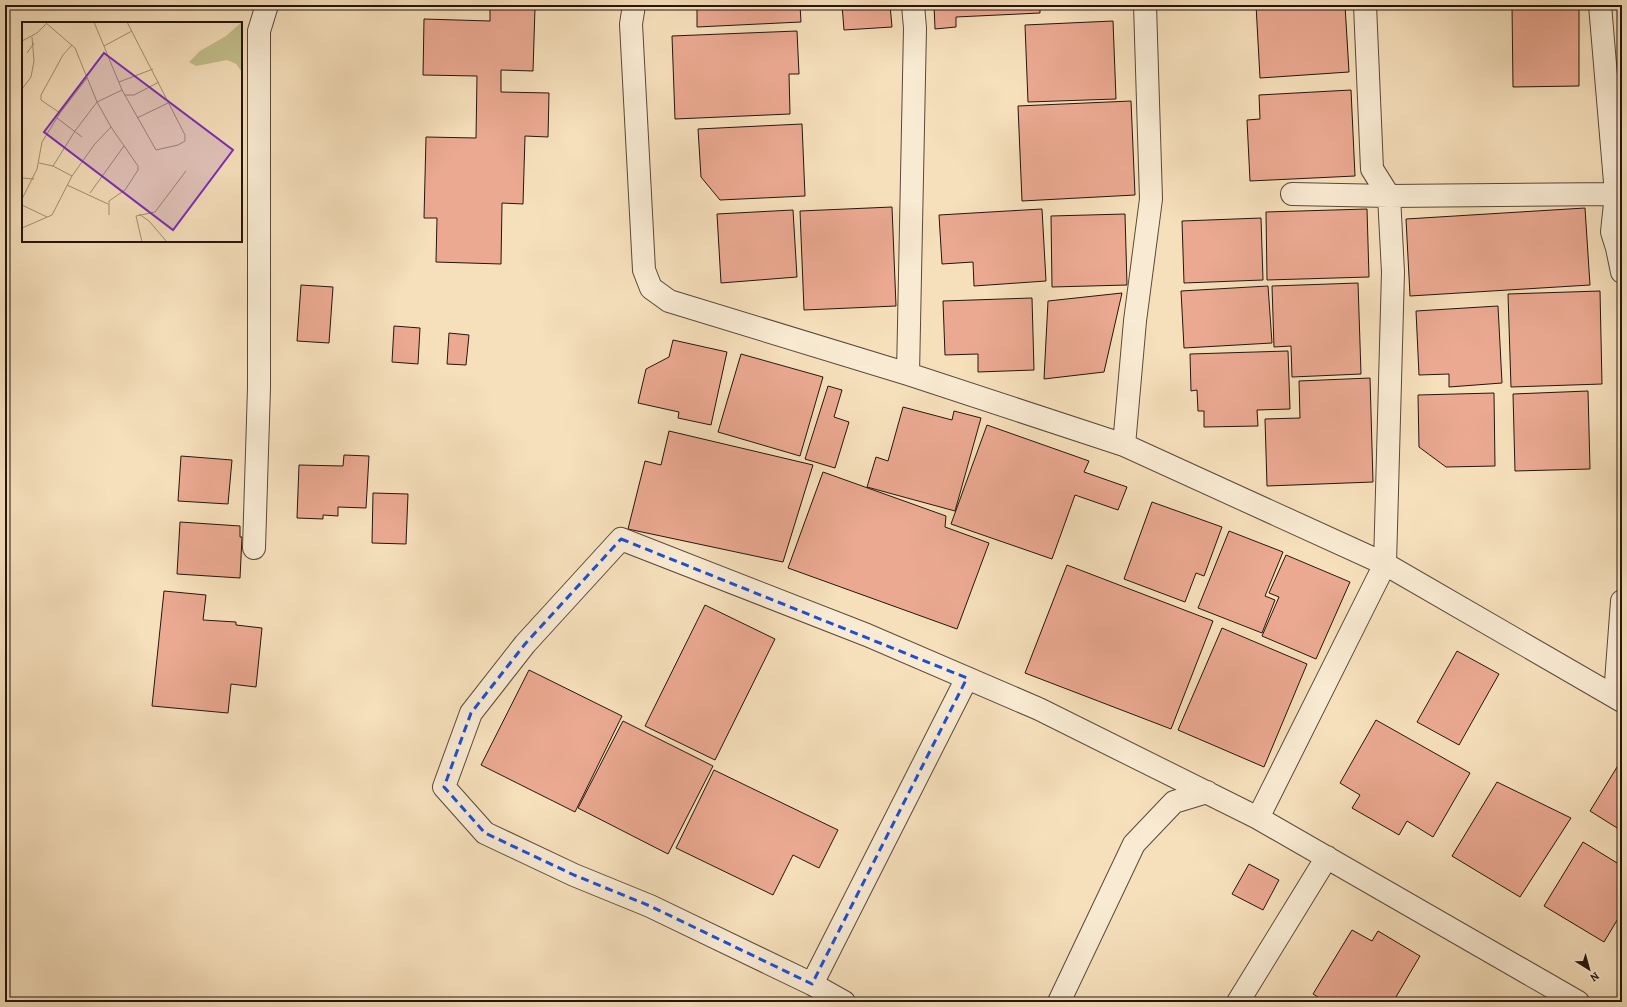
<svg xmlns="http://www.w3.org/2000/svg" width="1627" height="1007" font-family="Alegreya,serif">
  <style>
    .building { fill: #eba992; stroke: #26150c }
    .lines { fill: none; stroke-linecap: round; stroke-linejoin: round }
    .minor-casing { stroke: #5a4838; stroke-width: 24 }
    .minor { stroke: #f9ebd3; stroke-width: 22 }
    .marked { fill: none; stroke: #1d4ed8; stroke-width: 3; stroke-dasharray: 8 5; stroke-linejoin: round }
    .inset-road { fill: none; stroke: #a38f76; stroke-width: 1 }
    .view { fill: #7b2cbf; fill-opacity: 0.15; stroke: #7b2cbf; stroke-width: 2 }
    .inset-edge { fill: none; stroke: #26150c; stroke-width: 2 }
  </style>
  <rect width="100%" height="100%" fill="#f6e0bc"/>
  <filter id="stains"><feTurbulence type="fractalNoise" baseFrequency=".005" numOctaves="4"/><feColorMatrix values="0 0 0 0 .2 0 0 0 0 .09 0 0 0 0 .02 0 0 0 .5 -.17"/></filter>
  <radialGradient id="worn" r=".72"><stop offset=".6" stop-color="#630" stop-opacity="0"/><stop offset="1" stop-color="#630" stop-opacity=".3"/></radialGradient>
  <path class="building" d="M 697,5 L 800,5 L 801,22 L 697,27 Z
    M 842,5 L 890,5 L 892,27 L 844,30 Z
    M 934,5 L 1040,5 L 1040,13 L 956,17 L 956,27 L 935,29 Z
    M 1043,5 L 1115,5 L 1115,7 L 1043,9 Z
    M 1256,5 L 1345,5 L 1349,72 L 1260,78 Z
    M 1512,5 L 1579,5 L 1579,86 L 1513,87 Z
    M 490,7 L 535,8 L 533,71 L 501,70 L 501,92 L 549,93 L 548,137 L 525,136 L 523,204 L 502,203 L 501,264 L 436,262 L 437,218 L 424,218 L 426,137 L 476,138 L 477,76 L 423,75 L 424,19 L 490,21 Z
    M 1113,21 L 1116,99 L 1028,102 L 1025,25 Z
    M 797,31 L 799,74 L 789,74 L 790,114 L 675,119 L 672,36 Z
    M 1351,90 L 1355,176 L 1250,181 L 1247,120 L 1260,119 L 1259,95 Z
    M 1131,101 L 1135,195 L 1022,201 L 1018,106 Z
    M 802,124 L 805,196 L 720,200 L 701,177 L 698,129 Z
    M 892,207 L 896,306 L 804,310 L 800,211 Z
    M 1585,208 L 1590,285 L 1410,296 L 1406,219 Z
    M 1042,209 L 1046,281 L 974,286 L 973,262 L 942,264 L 939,215 Z
    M 1367,209 L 1369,277 L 1267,280 L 1266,212 Z
    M 793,210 L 797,277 L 721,283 L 717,214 Z
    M 1125,214 L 1127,285 L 1052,287 L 1051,216 Z
    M 1261,218 L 1263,280 L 1184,283 L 1182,221 Z
    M 1358,283 L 1361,374 L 1292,377 L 1291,346 L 1274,347 L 1272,286 Z
    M 301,285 L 333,287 L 329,343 L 297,341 Z
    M 1268,286 L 1272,343 L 1184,348 L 1181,291 Z
    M 1600,291 L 1602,384 L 1511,387 L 1508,294 Z
    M 1122,293 L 1104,372 L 1044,379 L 1048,301 Z
    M 1032,298 L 1034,370 L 978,372 L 978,354 L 945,355 L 943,301 Z
    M 1498,306 L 1502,383 L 1449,387 L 1449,374 L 1419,375 L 1416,311 Z
    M 394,326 L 420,328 L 418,364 L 392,362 Z
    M 449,333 L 469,335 L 466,365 L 447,364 Z
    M 673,340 L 727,352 L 711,425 L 678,418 L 679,412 L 638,403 L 646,369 L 669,357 Z
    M 1288,351 L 1290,409 L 1257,410 L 1258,426 L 1204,427 L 1204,411 L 1198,411 L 1197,390 L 1191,391 L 1190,354 Z
    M 741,354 L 823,377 L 800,456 L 718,432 Z
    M 1370,378 L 1373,482 L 1267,486 L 1265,419 L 1300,418 L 1299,381 Z
    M 828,386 L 842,390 L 834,417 L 849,422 L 835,468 L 805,459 Z
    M 1588,391 L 1590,469 L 1515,471 L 1513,394 Z
    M 1494,393 L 1495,466 L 1446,467 L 1419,447 L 1418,395 Z
    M 903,407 L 952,420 L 954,411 L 981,418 L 955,511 L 867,487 L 876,457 L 888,461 Z
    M 987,425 L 1089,461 L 1084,472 L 1127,487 L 1118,510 L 1075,495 L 1052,559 L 951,524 Z
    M 669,431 L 813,465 L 783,562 L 628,529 L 645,461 L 661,465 Z
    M 344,455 L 369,456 L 366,508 L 338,507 L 338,516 L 323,515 L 323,519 L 297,518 L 299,465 L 343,466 Z
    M 181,456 L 232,460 L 228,504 L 178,501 Z
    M 823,472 L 946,516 L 945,527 L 989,543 L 957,629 L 788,568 Z
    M 373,493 L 408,494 L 406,544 L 372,543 Z
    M 1152,502 L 1222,527 L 1204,576 L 1196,573 L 1185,602 L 1124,579 Z
    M 180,522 L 240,526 L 240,537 L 242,537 L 240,578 L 177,574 Z
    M 1229,531 L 1283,552 L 1265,596 L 1275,600 L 1262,633 L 1198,608 Z
    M 1286,555 L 1350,582 L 1316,659 L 1262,636 L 1279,597 L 1269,593 Z
    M 1067,565 L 1213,621 L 1171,729 L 1025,673 Z
    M 164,591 L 206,595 L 203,620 L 236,622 L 236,625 L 262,628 L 256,687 L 231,684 L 228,713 L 152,706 Z
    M 705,605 L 775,639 L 715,760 L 645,726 Z
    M 1222,628 L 1307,664 L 1264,767 L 1178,730 Z
    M 1457,651 L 1499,674 L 1459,745 L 1417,722 Z
    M 529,670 L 622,716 L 575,812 L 481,765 Z
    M 1376,720 L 1470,773 L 1433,837 L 1407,821 L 1399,835 L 1352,808 L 1360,795 L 1340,783 Z
    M 623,721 L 713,766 L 668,854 L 578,808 Z
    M 1622,759 L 1622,831 L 1590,811 Z
    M 714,770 L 838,830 L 819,868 L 793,855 L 773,895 L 676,848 Z
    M 1497,782 L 1571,818 L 1520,897 L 1452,856 Z
    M 1583,842 L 1622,866 L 1622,912 L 1604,942 L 1544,906 Z
    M 1249,864 L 1279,880 L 1263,910 L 1232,894 Z
    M 1352,930 L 1372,941 L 1378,931 L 1420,956 L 1393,1002 L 1326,1002 L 1313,994 Z"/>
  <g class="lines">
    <g class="minor-casing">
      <path id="minor" d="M 634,5 L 631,24 L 644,270 L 651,288 L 669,301 L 908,374 L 1124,445 L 1385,564 L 1622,701
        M 1600,5 L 1616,194 L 1612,232 L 1617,248 L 1622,252
        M 1292,194 L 1389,196 L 1616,194
        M 1617,248 L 1622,272
        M 908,374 L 915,28 L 913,5
        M 1124,445 L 1135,321 L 1151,199 L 1145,5
        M 254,548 L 259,388 L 259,31 L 267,5
        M 1615,696 L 1622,601
        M 1258,818 L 1385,564 L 1393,272 L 1389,196 L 1372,169 L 1365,5
        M 812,984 L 967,678
        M 844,1002 L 812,984 L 650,906 L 574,875 L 485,833 L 444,787 L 471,713 L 525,644 L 621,539 L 867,635 L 1039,709 L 1258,818 L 1578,1002
        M 1059,1002 L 1134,844 L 1174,802 L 1207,792
        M 1238,1002 L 1327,857"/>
    </g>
    <use href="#minor" class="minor"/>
  </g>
  <path class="marked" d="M 621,539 L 967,678 L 812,984 L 650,906 L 574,875 L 485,833 L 444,787 L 471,713 L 525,644 Z"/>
  <g transform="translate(22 22)">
    <rect width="220" height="220" fill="#f6e0bc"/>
    <path d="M 220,0 L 220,50 L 214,42 L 205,38 L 174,44 L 167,40 L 178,29 L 204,14 Z" fill="#c3c08c"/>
    <path class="inset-road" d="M 72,0 L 100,68 L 134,128 L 156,123 L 163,119 L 163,113 L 105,0M 24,1 L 53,26 L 75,80 L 89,105 L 116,144 L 116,148 L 103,168 L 87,179 L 87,193M 0,19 L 15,11 L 25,1M 82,24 L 110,9M 5,31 L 12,21M 97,60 L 131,47M 0,67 L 9,55 L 12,39 L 10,15M 103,73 L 112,73 L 137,60M 38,91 L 65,56M 35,96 L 60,115M 115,96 L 146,81M 17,141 L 31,144 L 50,154M 31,144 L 53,109 L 75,80 L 100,68M 0,156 L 12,157M 45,163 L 86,182M 68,171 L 102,124M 0,177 L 15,147 L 20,120 L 38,91 L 19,78 L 19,73 L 41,33 L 50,23M 0,183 L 25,195M 117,192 L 127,199 L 145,220M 0,206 L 30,193 L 50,154 L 72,123 L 89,105M 120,220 L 114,194 L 133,190 L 164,149"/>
    <path class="view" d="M 82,31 L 211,128 L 151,208 L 22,110 Z"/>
    <rect width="220" height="220" class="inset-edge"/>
  </g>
  <rect width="1627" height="1007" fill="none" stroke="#f6e0bc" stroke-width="20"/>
  <rect x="6" y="6" width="1615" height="995" fill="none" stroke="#26150c" stroke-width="2"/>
  <rect x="10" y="10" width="1607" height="987" fill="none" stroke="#26150c"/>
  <g transform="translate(1589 969) rotate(143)" stroke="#f9ebd3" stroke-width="3" paint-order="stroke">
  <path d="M0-3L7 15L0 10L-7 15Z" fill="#26150c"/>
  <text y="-6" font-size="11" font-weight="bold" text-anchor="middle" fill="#26150c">N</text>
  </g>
  <rect width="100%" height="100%" filter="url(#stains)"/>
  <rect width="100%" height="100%" fill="url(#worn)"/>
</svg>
